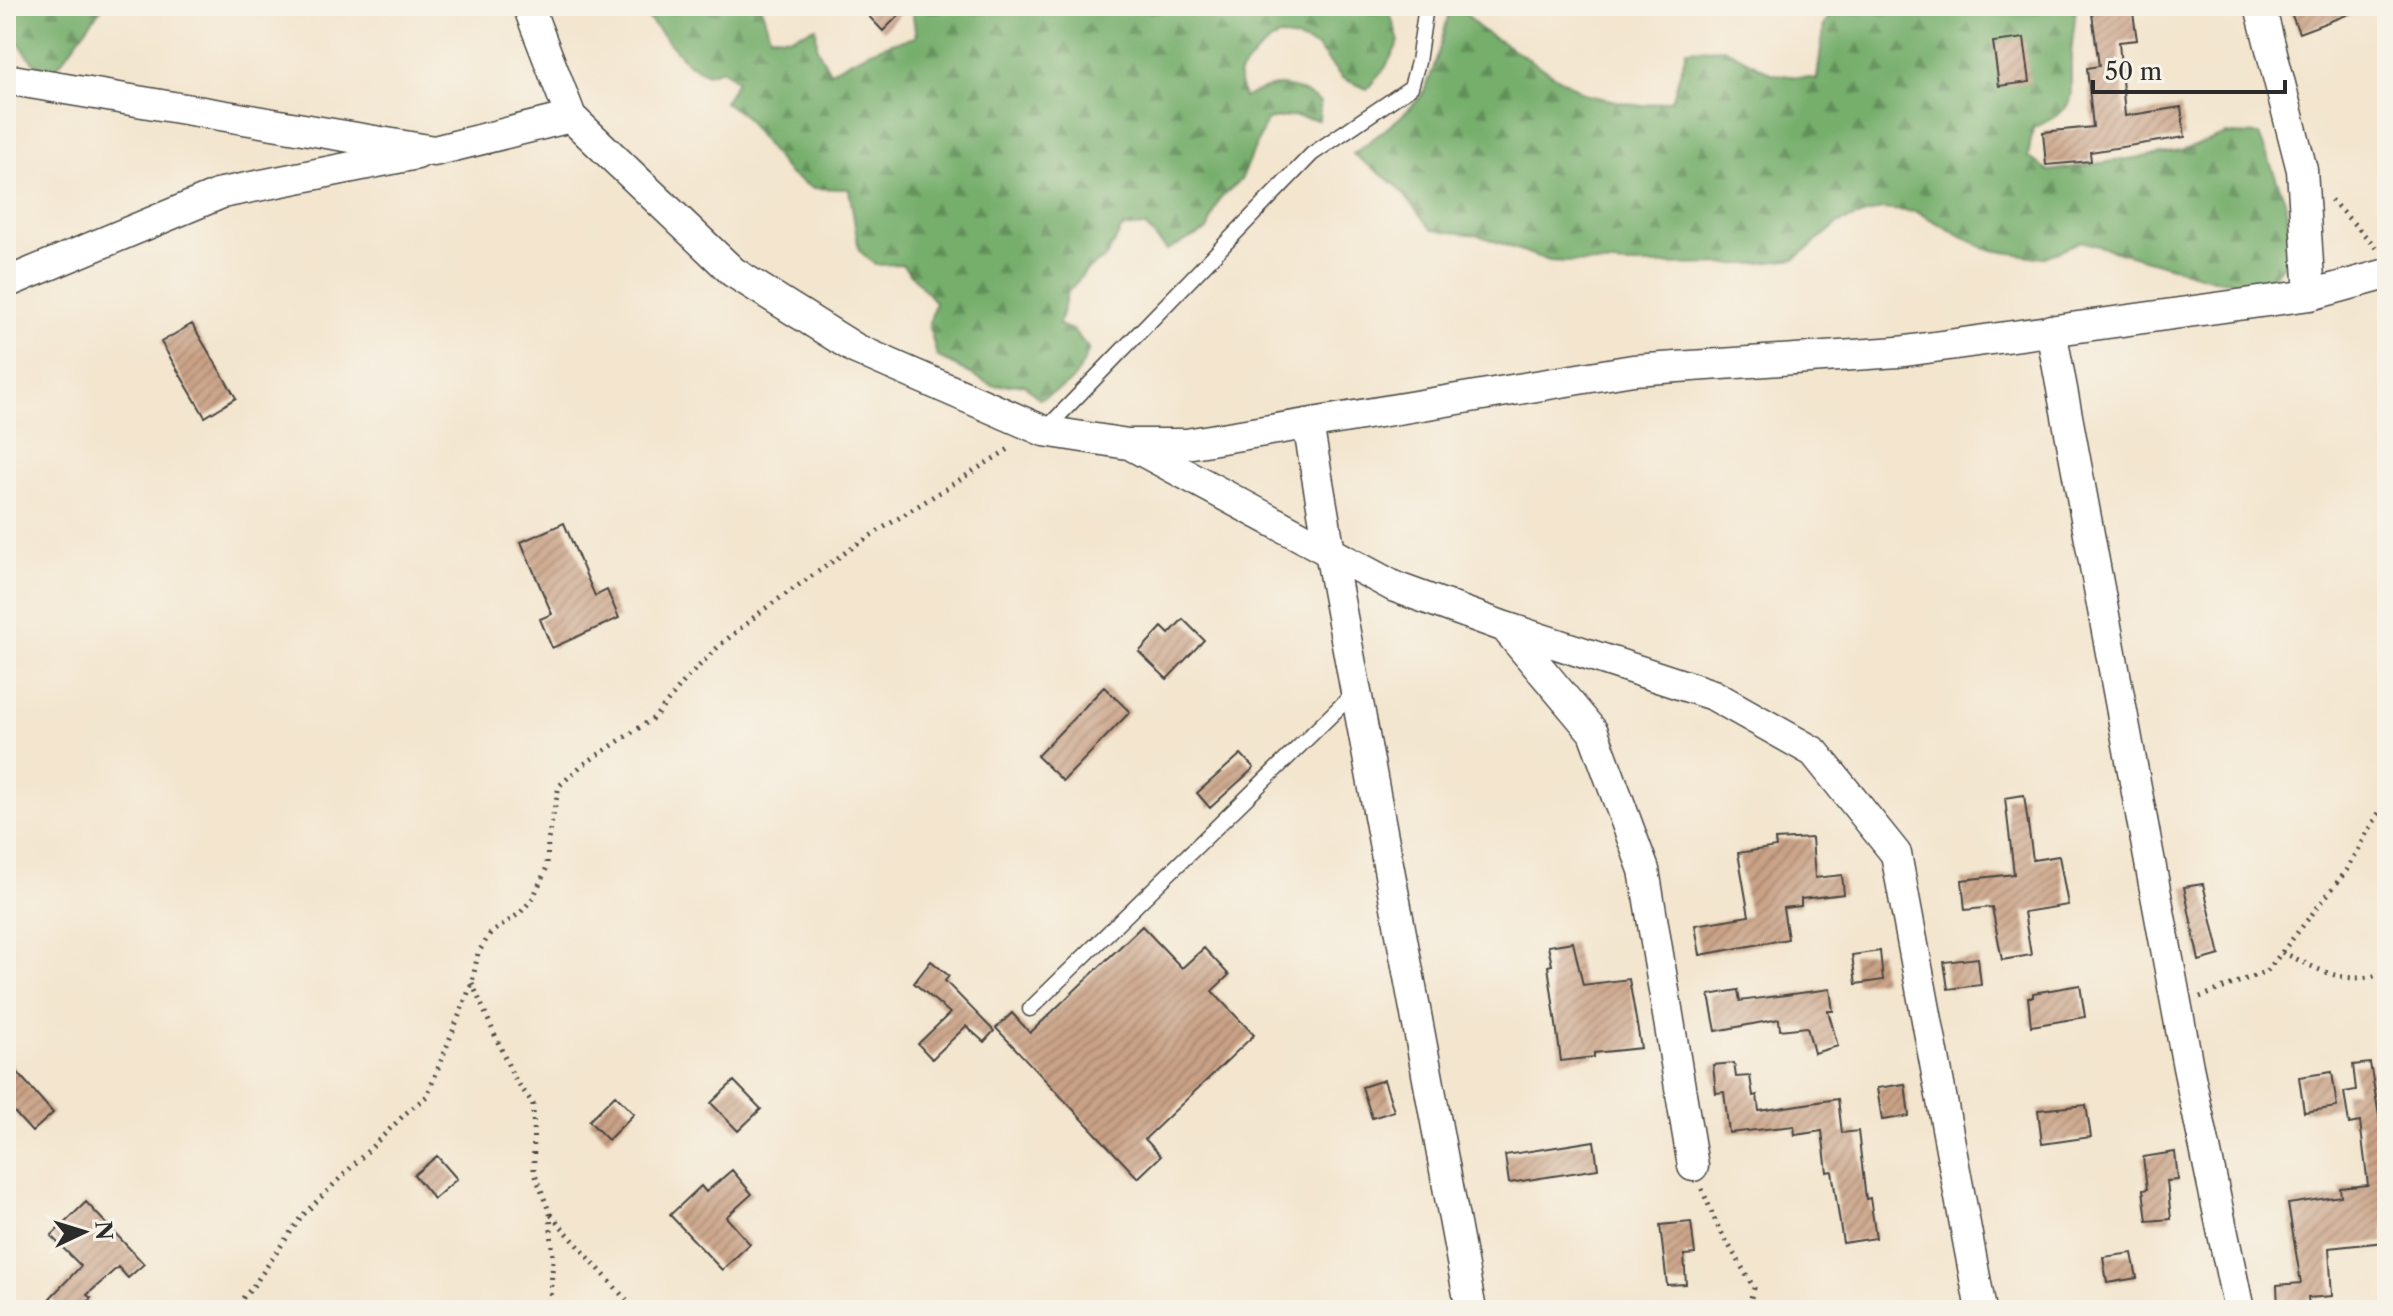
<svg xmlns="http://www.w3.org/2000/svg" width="2393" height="1316" font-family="'Libre Caslon Text',serif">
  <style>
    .forest { fill: url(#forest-firs); stroke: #506c4c; stroke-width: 2 }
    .building { fill: url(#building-hatch) }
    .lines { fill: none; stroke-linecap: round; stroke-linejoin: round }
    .lane-casing { stroke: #494743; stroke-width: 17 }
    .street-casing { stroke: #494743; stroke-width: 33 }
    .path { stroke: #494743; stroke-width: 5; stroke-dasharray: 2 6; stroke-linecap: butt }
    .lane { stroke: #fff; stroke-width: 14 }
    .street { stroke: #fff; stroke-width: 30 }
  </style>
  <defs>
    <pattern id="forest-firs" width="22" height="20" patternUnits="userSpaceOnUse" patternTransform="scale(2)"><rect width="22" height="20" fill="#76ae6c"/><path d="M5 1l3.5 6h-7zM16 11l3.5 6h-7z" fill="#618e59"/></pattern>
    <pattern id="building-hatch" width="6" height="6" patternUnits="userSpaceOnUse" patternTransform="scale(2)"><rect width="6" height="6" fill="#caa286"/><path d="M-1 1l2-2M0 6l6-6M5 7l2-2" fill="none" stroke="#a4846e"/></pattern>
  </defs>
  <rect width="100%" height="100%" fill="#f7f3e8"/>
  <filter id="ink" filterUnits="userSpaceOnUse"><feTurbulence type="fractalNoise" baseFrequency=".0125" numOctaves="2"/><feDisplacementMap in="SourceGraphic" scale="16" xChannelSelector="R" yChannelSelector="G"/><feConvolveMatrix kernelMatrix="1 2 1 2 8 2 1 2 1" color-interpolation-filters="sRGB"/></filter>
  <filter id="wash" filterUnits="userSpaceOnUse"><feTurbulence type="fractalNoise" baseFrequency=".006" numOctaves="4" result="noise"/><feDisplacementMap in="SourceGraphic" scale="32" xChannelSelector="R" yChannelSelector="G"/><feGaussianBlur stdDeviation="1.8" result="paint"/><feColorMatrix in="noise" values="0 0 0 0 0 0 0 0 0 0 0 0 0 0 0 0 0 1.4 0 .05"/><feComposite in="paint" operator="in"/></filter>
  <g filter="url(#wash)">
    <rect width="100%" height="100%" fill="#f3e5ce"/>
    <path class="forest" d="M 6,6 L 103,6 L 53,73 L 32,61 L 13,35 L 6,34 Z
      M 637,6 L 761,6 L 770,36 L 791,37 L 816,27 L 817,48 L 830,72 C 858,56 884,43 916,37 L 912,8 L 903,11 L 898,6 L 1388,6 L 1399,42 L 1385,68 L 1367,89 L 1342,78 L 1317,47 L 1297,39 L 1278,36 L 1255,54 L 1238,75 L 1244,98 C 1273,81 1292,82 1320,102 L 1319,120 L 1293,116 L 1267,120 L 1241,180 L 1220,198 L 1207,230 L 1167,250 L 1145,226 L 1122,228 L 1107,256 L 1086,271 L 1067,293 L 1059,325 L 1073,330 L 1089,349 C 1076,383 1071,384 1039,399 L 1024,384 L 993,386 L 937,356 L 929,326 L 935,302 L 902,264 L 875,265 L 859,250 L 849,189 L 812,188 L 789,174 L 742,114 L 724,102 L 737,81 L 722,69 L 707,74 L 687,63 Z
      M 1451,6 L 1459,6 L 1480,29 L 1587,95 L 1641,106 L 1672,100 L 1687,50 L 1724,48 L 1773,74 L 1817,79 L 1824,25 L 1836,6 L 1863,6 L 1883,14 L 1917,6 L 2076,6 C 2075,23 2072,39 2071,56 C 2069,102 2081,106 2033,128 L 2028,157 L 2049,171 L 2181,151 L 2226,134 L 2259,135 L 2285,200 L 2292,255 L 2268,283 L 2217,280 L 2081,241 L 2043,258 L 1986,249 L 1917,212 L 1881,209 L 1839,223 L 1795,259 L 1753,264 L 1633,265 L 1549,261 L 1478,235 L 1432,230 L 1397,186 L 1353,154 C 1371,140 1414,110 1424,91 C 1437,65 1443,34 1451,6 Z"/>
    <g id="blocks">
      <path class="building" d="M 859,6 L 908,6 L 883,31 Z
        M 2091,6 L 2132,6 L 2137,40 L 2119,42 L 2125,116 L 2181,107 L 2185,137 L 2090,152 L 2091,161 L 2046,165 L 2043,132 L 2093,127 L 2087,68 L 2099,66 Z
        M 2310,6 L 2365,6 L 2365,8 L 2299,33 L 2291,13 Z
        M 2024,38 L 2030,82 L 1999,86 L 1993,42 Z
        M 192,324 L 236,398 L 205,417 L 161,342 Z
        M 564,523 L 595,596 L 607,590 L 619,618 L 552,648 L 540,619 L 552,614 L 521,542 Z
        M 1183,619 L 1204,640 L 1167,679 L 1139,652 L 1162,627 L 1169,634 Z
        M 1104,687 L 1130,712 L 1063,781 L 1037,756 Z
        M 1241,754 L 1254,768 L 1210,808 L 1197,793 Z
        M 2024,795 L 2033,860 L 2059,856 L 2068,905 L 2024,912 L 2031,955 L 2002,960 L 1992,907 L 1965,910 L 1962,880 L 2014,874 L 2005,798 Z
        M 1812,838 L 1815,878 L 1842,875 L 1844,894 L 1801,899 L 1801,906 L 1783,908 L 1788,939 L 1700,955 L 1695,925 L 1749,916 L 1738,853 L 1776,847 L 1775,840 Z
        M 2203,884 L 2220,955 L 2199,961 L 2184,887 Z
        M 1142,926 L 1182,968 L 1204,948 L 1229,975 L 1212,991 L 1254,1035 L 1145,1139 L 1161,1156 L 1138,1178 L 996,1028 L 1012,1013 L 1030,1033 Z
        M 1573,942 L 1583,985 L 1629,979 L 1641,1048 L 1594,1053 L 1594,1057 L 1561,1061 L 1548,966 L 1552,965 L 1548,946 Z
        M 1880,951 L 1883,980 L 1856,984 L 1852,955 Z
        M 1978,958 L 1981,985 L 1948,989 L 1944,962 Z
        M 931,961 L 949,976 L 945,981 L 994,1031 L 984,1042 L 966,1026 L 932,1059 L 918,1044 L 950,1013 L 914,983 Z
        M 2080,985 L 2085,1017 L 2031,1026 L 2028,997 L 2033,997 L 2033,993 Z
        M 1830,989 L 1833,1011 L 1828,1011 L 1838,1046 L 1814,1053 L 1807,1027 L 1780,1030 L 1779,1019 L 1716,1031 L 1709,995 L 1738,990 L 1740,1001 Z
        M 6,1059 L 53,1113 L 32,1132 L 6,1103 Z
        M 1734,1063 L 1736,1077 L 1750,1076 L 1753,1096 L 1757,1095 L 1759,1111 L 1838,1099 L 1842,1133 L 1858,1131 L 1866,1199 L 1870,1198 L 1876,1238 L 1843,1243 L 1832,1171 L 1827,1172 L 1822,1131 L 1795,1135 L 1794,1126 L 1729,1133 L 1724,1092 L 1716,1093 L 1713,1065 Z
        M 2370,1063 L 2387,1162 L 2387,1227 L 2383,1227 L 2384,1242 L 2329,1248 L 2332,1296 L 2308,1298 L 2309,1310 L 2278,1310 L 2277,1285 L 2301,1283 L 2288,1204 L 2341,1196 L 2340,1188 L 2368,1185 L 2360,1122 L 2349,1124 L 2344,1092 L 2356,1090 L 2353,1065 Z
        M 2332,1072 L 2337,1107 L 2304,1112 L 2299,1077 Z
        M 1384,1080 L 1394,1111 L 1372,1118 L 1362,1087 Z
        M 734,1081 L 761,1109 L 738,1131 L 711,1103 Z
        M 1905,1084 L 1909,1116 L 1882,1120 L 1877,1088 Z
        M 615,1095 L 634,1114 L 608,1140 L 589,1121 Z
        M 2086,1105 L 2091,1137 L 2042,1144 L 2038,1110 Z
        M 1594,1141 L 1598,1169 L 1509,1183 L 1505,1155 Z
        M 2175,1152 L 2178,1180 L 2167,1181 L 2171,1219 L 2147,1221 L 2143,1190 L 2147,1189 L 2143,1157 Z
        M 437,1156 L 457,1179 L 434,1199 L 414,1175 Z
        M 732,1170 L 752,1194 L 726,1217 L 750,1244 L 722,1270 L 670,1215 L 701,1186 L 706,1192 Z
        M 86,1202 L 144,1264 L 128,1278 L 118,1267 L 87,1295 L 91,1298 L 80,1310 L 63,1310 L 50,1298 L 81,1266 L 51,1236 Z
        M 1691,1222 L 1695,1254 L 1684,1255 L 1686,1284 L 1667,1285 L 1660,1225 Z
        M 2132,1253 L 2137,1278 L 2107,1283 L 2103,1257 Z"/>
    </g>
  </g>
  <g filter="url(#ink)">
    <use href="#blocks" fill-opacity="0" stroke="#494743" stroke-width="2"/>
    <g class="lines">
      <g class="lane-casing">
        <path id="lane" d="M 1044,431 L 1312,154 L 1411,87 L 1418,62 L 1426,6
          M 1030,1009 L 1355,692"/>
      </g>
      <g class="street-casing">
        <path id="street" d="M 528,6 L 571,117 L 733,272 L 856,349 L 1044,431 L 1128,444 L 1186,444 L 1633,370 L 1898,352 L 2310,295 L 2387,274
          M 2260,6 L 2302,170 L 2310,295
          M 6,79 L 434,151 L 571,117
          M 6,283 L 222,193 L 417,154
          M 2051,330 L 2188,1067 L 2239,1310
          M 1308,424 L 1330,552 L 1471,1310
          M 1133,446 L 1395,587 L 1505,627 L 1713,695 L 1814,752 L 1896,854 L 1981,1310
          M 1505,627 L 1593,732 L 1644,870 L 1693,1166"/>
      </g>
      <path class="path" d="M 2331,200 L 2379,250
        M 2282,952 C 2323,971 2341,986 2387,973
        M 472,983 L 513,1076 L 533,1104 L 534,1171 L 550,1214 L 553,1260 L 549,1310
        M 2200,997 L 2267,971 L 2347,870 L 2387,798
        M 1702,1189 L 1717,1225 L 1754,1288 L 1747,1310
        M 551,1215 L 635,1310
        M 232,1310 L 252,1288 L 301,1217 L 406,1113 L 427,1096 L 472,983 L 478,953 L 490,934 L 520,913 L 533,898 L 547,867 L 548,840 L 559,786 L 581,766 L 654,718 L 687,678 L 720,645 L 763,610 L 859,543 L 1012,447"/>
      <use href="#lane" class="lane"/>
      <use href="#street" class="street"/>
    </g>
  </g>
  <rect width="2393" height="1316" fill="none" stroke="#f7f3e8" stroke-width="32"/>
  <g transform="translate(84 1232) rotate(86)" stroke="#f7f3e8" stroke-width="6" paint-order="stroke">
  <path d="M0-6L14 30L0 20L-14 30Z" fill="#2b2b2b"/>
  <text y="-12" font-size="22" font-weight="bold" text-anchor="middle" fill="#2b2b2b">N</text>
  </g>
  <path d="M2093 80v12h192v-12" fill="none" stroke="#2b2b2b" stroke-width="4"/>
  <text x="2105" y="80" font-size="24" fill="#2b2b2b" stroke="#f7f3e8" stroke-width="6" paint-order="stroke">50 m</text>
</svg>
